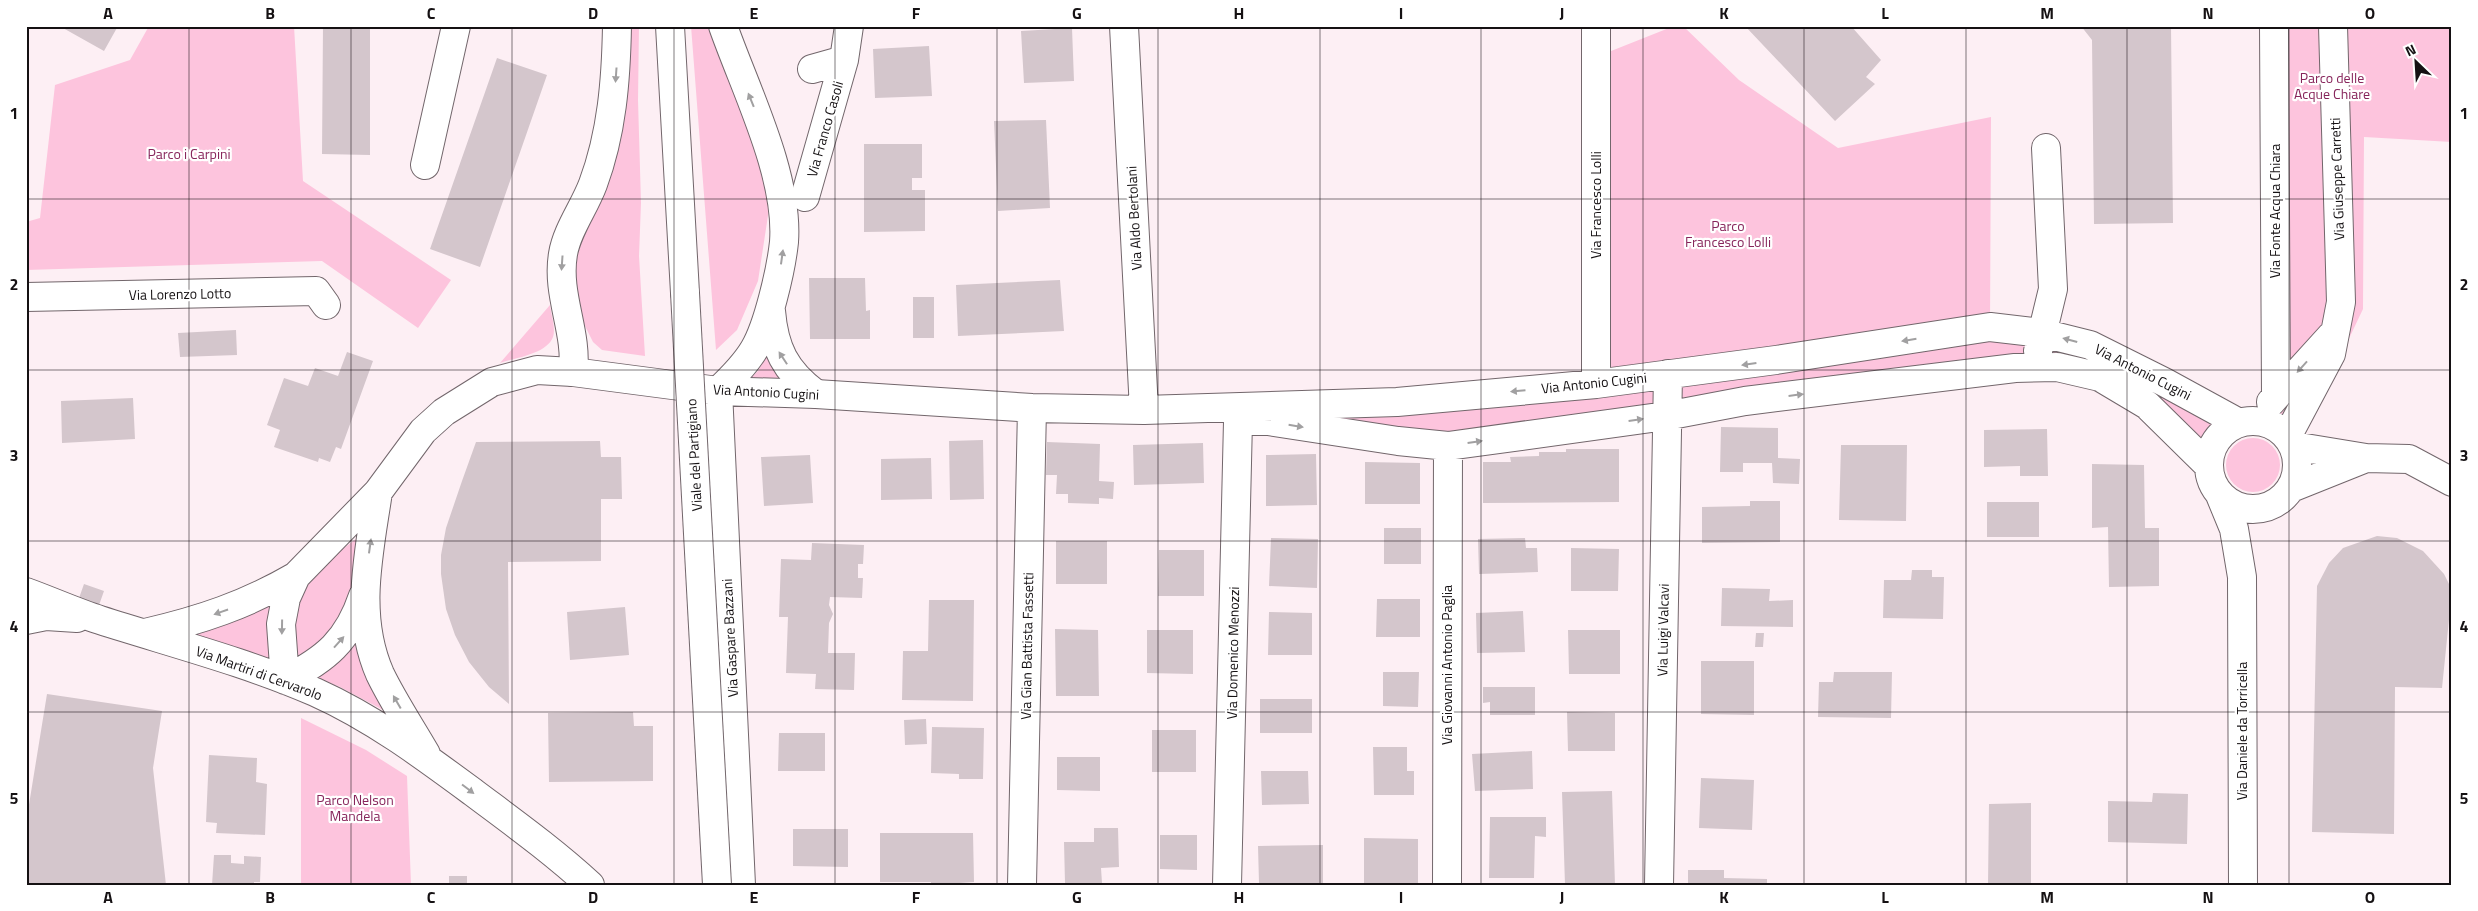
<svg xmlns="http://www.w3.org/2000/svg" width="2478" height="911" font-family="'Titillium Web',sans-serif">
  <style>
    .green { fill: #fdc4dd }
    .building { fill: #d4c6cc }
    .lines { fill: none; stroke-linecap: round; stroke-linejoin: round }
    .minor-casing { stroke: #72666b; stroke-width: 30 }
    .major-casing { stroke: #72666b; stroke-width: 30 }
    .minor { stroke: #fff; stroke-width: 28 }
    .major { stroke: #fff; stroke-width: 28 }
    .major-bridge-casing { stroke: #72666b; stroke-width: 30; stroke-linecap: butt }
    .major-bridge { stroke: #fff; stroke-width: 28 }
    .oneway { fill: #a1a0a1 }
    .grid { fill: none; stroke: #151113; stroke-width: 1; stroke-opacity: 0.55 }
    .labels { text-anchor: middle; stroke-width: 4.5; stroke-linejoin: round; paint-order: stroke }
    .park-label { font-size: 14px; fill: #87255b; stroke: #fff }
    .street-label { font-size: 14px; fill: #151113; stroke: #fff }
    .neatline { fill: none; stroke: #151113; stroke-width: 2 }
    .grid-label { font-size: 16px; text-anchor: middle; font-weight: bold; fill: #151113 }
  </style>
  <rect width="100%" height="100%" fill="#fdeff4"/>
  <path class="green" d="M 149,26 L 294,26 L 303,181 L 451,280 L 418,328 L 322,261 L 26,270 L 26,222 L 40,218 L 55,85 L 130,60 Z
    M 625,26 L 639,26 L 638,100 L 641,203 L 639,256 L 645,356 L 602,350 L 593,342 L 580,316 L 575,300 L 574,252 Z
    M 691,26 L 710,26 L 750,126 L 765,179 L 769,209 L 758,281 L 737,330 L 716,350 Z
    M 1674,26 L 1683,26 L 1739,80 L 1838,148 L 1991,117 L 1990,327 L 2042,333 L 2227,429 L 2217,438 L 2211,451 L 2147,405 L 2057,367 L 1448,446 L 1268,421 L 1596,384 L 1596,57 Z
    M 2271,26 L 2452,26 L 2452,142 L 2364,137 L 2363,309 L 2317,406 L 2287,437 L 2271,424 Z
    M 550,305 C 551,315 556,328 553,337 C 547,354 514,358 500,363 Z
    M 768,349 L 793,383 L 746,382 L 758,371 Z
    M2226 465a27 27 0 1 1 54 0a27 27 0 1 1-54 0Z
    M 361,535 L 352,601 L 334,634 L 299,659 L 291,654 L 297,595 L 331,558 Z
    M 275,600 L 274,661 L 189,633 Z
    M 358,638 L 385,711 L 340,687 L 313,676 Z
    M 301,718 L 366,750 L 407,776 L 411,885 L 301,885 Z"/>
  <path class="building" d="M 64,26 L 118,26 L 104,51 L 63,28 Z
    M 323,26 L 370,26 L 370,155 L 322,154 Z
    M 1745,26 L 1851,26 L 1881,60 L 1866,77 L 1875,84 L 1835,121 Z
    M 2081,26 L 2171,26 L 2173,223 L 2094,224 L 2092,40 Z
    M 1072,28 L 1074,81 L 1024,83 L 1021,31 Z
    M 929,46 L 932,96 L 875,98 L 873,49 Z
    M 497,58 L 547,75 L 480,267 L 430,249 Z
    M 1046,120 L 1050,208 L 998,211 L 994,121 Z
    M 864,144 L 922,144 L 922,178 L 912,178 L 912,190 L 925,190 L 925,231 L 864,232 Z
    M 809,278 L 865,278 L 866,311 L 870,310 L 870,339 L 810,339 Z
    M 1060,280 L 1064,331 L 958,336 L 956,285 Z
    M 913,297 L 934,297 L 934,338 L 913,338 Z
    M 236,330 L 237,355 L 180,357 L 178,333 Z
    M 347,352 L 373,361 L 341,449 L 336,447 L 330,462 L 319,458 L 318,462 L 274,447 L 280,430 L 267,425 L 284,378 L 308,386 L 315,368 L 338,376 Z
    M 133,398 L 135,439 L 62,443 L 61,401 Z
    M 1721,427 L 1778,428 L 1778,458 L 1800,459 L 1799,484 L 1773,483 L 1772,463 L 1743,463 L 1743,472 L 1720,472 Z
    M 2047,429 L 2048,476 L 2020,476 L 2020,466 L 1984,467 L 1984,430 Z
    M 983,440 L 984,499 L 950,500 L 949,441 Z
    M 600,441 L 601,457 L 621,457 L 622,499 L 601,499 L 601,561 L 508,562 L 509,704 L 489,687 L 469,662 L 455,635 L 446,609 L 441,574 L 441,555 L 446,528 L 462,481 L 476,442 Z
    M 1047,442 L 1100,444 L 1099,481 L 1114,482 L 1113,499 L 1099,498 L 1099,504 L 1068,503 L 1068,494 L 1056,494 L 1057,475 L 1046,475 Z
    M 1203,443 L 1204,483 L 1134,485 L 1133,445 Z
    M 1841,445 L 1907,445 L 1906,521 L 1839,520 Z
    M 1566,449 L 1619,449 L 1619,502 L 1483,503 L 1483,462 L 1511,462 L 1510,457 L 1539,456 L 1539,452 L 1566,452 Z
    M 1316,454 L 1317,505 L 1266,506 L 1266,455 Z
    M 810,455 L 813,503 L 764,506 L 761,457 Z
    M 931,458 L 932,499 L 881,500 L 881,459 Z
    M 1365,462 L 1420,463 L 1420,504 L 1365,504 Z
    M 2092,464 L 2144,465 L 2145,528 L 2159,528 L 2159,586 L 2109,587 L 2108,527 L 2092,528 Z
    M 1750,501 L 1780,501 L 1780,542 L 1702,543 L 1702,507 L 1750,506 Z
    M 1987,502 L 2039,502 L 2039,537 L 1987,537 Z
    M 1384,528 L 1421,528 L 1421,564 L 1384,564 Z
    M 2377,536 L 2397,538 L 2423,551 L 2444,574 L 2452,590 L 2442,688 L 2395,687 L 2394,834 L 2312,832 L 2317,586 L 2329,563 L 2343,548 Z
    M 1271,538 L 1318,539 L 1317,588 L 1269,586 Z
    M 1525,538 L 1526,548 L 1537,548 L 1538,572 L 1479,574 L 1478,539 Z
    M 1056,541 L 1107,541 L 1107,584 L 1056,584 Z
    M 812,543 L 864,545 L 863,564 L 858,564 L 858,578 L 863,578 L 862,598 L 830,597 L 829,605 L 833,614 L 829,623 L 828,653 L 855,653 L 854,690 L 815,689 L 816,674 L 786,673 L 788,617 L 779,617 L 781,559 L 811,560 Z
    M 1571,548 L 1619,549 L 1618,591 L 1571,591 Z
    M 1159,550 L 1204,550 L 1204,596 L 1158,596 Z
    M 1912,570 L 1932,570 L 1932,577 L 1944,577 L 1943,619 L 1883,618 L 1884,580 L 1911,580 Z
    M 84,584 L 104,591 L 98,608 L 78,601 Z
    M 1722,588 L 1770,589 L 1769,601 L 1793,600 L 1793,627 L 1721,626 Z
    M 1377,599 L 1420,599 L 1420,637 L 1376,637 Z
    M 929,600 L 974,600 L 973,701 L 902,700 L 903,651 L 928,651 Z
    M 625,607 L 629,655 L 570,660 L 567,612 Z
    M 1523,611 L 1525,652 L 1477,653 L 1476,613 Z
    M 1269,612 L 1312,613 L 1312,655 L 1268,655 Z
    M 1055,629 L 1098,630 L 1099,696 L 1056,696 Z
    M 1147,630 L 1193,630 L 1193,674 L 1147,673 Z
    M 1568,630 L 1620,630 L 1620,674 L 1569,674 Z
    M 1756,633 L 1764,633 L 1763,647 L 1755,647 Z
    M 1701,661 L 1754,661 L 1754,715 L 1701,714 Z
    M 1383,672 L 1419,672 L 1418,707 L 1383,706 Z
    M 1834,672 L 1892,672 L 1891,718 L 1818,717 L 1819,682 L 1833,682 Z
    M 1483,687 L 1535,687 L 1535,715 L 1490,715 L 1490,702 L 1483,703 Z
    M 47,694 L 162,711 L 153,768 L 166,885 L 26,885 L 26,823 Z
    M 1260,699 L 1312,699 L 1312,733 L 1260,733 Z
    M 633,712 L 634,726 L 653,726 L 653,781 L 549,782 L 548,713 Z
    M 1567,712 L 1615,713 L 1615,751 L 1568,751 Z
    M 926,719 L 927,744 L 905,745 L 904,720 Z
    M 932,727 L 984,728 L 983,779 L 959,779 L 959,774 L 931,773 Z
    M 1152,730 L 1196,730 L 1196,772 L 1152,772 Z
    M 779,733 L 825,733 L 825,771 L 778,771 Z
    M 1373,747 L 1407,747 L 1407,771 L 1414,771 L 1414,795 L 1374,795 Z
    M 1532,751 L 1533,789 L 1475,791 L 1472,754 Z
    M 209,755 L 257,758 L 256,782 L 267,784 L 265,835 L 216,833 L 217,823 L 206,822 Z
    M 1057,757 L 1100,757 L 1100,791 L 1057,790 Z
    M 1261,771 L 1308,771 L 1309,804 L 1262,805 Z
    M 1701,778 L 1754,780 L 1752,830 L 1699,828 Z
    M 1612,791 L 1615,885 L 1565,885 L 1562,792 Z
    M 2153,793 L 2188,794 L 2187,844 L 2108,842 L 2108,801 L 2152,802 Z
    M 2031,803 L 2031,885 L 1988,885 L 1989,804 Z
    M 1490,817 L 1546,817 L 1546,837 L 1535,836 L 1534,878 L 1489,878 Z
    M 1094,828 L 1118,828 L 1119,867 L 1101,868 L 1102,883 L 1065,883 L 1064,842 L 1094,842 Z
    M 793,829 L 848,829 L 848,867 L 793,866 Z
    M 880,833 L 973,833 L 974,882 L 931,885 L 931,882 L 880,882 Z
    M 1160,835 L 1197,835 L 1197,870 L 1160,869 Z
    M 1364,838 L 1418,839 L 1418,884 L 1364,884 Z
    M 1323,845 L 1323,883 L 1259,883 L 1258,846 Z
    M 214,855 L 231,855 L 231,863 L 244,864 L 244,856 L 261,857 L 260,882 L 254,882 L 254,885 L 212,885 Z
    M 1688,870 L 1724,870 L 1724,878 L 1767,879 L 1767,885 L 1688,885 Z
    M 449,876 L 467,876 L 467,885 L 449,885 Z"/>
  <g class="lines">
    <g class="minor-casing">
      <path id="minor" d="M 1124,26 L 1144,410
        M 1596,26 L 1596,384
        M 2274,26 L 2276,396
        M 812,69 L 844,60
        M 425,165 L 456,26
        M 805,197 L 844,60 L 849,26
        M 26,297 L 316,291 L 326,305
        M 2038,351 L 2053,289 L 2046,148
        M 718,391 L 741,885
        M 2271,402 L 2331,336
        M2209 465a44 44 0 1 1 88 0a44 44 0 1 1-88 0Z
        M 1252,421 L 1268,421 L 1398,441 L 1448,446 L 1666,416 L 1745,401 L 2015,368 L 2057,367 L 2100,377 L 2147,405 L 2208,465
        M 2287,437 L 2331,354 L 2341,302 L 2333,26
        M 2293,446 L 2366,458 L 2409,459 L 2452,482
        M 2291,488 L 2366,458
        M 378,492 C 369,553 354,615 380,674 C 393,701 411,728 426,754
        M 2220,495 L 2234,529 L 2242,577 L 2243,885
        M 26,592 C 51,601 75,612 100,620 C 172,643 246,662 315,692 C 373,718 424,756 474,793 C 514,823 553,851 590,885
        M 26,620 L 46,616 L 77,618
        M 145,633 C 201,620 246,605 296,576
        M 285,680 L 281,624 L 286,598 L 296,576 L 378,492 L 423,431 L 444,412 L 492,382 L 537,370 L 573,372 L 718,391 L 816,394 L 1032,408 L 1144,410 L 1397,402 L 1596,384 L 1776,360 L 1990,327 L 2042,333 L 2090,345 L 2164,382 L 2239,423
        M 285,680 C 326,659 348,641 363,596
        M 1022,885 L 1032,408
        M 1227,885 L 1238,421
        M 1447,885 L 1448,446
        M 1659,885 L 1668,374"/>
    </g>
    <g class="major-casing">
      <path id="major" d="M 670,26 L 685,293
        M 771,311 C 774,348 785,371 816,394
        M 573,372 C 578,332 556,295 563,254 C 567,230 584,208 593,184 C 612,133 616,80 617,26
        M 718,391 C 753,358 761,344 773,298 C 778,279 782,261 784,242 C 789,175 745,89 723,26"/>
    </g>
    <use href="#minor" class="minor"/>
    <use href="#major" class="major"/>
    <g class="major-bridge-casing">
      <path id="major-bridge" d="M 685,293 L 717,885"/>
    </g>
    <use href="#major-bridge" class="major-bridge"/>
  </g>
  <defs><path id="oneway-solid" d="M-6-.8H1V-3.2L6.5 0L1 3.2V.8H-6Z" transform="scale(1.25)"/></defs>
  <g class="oneway">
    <use href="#oneway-solid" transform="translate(616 75) rotate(94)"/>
    <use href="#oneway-solid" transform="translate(751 100) rotate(-112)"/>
    <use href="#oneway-solid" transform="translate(782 257) rotate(-82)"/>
    <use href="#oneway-solid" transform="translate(562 263) rotate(94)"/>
    <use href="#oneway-solid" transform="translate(1909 340) rotate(171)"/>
    <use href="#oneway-solid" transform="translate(2070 340) rotate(-165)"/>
    <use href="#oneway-solid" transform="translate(783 358) rotate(-123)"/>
    <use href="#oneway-solid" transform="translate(1749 364) rotate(172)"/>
    <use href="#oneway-solid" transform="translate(2302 367) rotate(132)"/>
    <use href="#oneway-solid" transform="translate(1518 391) rotate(175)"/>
    <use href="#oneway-solid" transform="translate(1796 395) rotate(-7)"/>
    <use href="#oneway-solid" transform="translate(1636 420) rotate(-8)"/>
    <use href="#oneway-solid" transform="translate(1296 426) rotate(9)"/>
    <use href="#oneway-solid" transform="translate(1475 442) rotate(-8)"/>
    <use href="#oneway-solid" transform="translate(370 546) rotate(-82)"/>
    <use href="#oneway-solid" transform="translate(221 612) rotate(161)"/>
    <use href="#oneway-solid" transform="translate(282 627) rotate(91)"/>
    <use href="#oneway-solid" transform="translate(339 642) rotate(-48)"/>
    <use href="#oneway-solid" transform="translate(397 702) rotate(-120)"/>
    <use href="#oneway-solid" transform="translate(468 789) rotate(37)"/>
  </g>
  <path class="grid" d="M 189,26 L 189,885M 351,26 L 351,885M 512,26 L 512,885M 674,26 L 674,885M 835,26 L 835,885M 997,26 L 997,885M 1158,26 L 1158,885M 1320,26 L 1320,885M 1481,26 L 1481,885M 1643,26 L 1643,885M 1804,26 L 1804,885M 1966,26 L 1966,885M 2127,26 L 2127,885M 2289,26 L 2289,885M 26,199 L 2452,199M 26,370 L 2452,370M 26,541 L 2452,541M 26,712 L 2452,712"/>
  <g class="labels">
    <g class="park-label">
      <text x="2332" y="83">Parco delle<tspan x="2332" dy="16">Acque Chiare</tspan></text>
      <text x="189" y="159">Parco i Carpini</text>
      <text x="1728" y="231">Parco<tspan x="1728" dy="16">Francesco Lolli</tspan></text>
      <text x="355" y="805">Parco Nelson<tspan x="355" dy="16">Mandela</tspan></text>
    </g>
    <g class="street-label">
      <text transform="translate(825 129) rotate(-74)" y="5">Via Franco Casoli</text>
      <text transform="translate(2337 179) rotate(-92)" y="5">Via Giuseppe Carretti</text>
      <text transform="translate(1596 205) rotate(-90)" y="5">Via Francesco Lolli</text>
      <text transform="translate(2275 211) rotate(-90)" y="5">Via Fonte Acqua Chiara</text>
      <text transform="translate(1134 218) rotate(-93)" y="5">Via Aldo Bertolani</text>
      <text transform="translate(180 294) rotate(-1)" y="5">Via Lorenzo Lotto</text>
      <text transform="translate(2143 372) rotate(27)" y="5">Via Antonio Cugini</text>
      <text transform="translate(1594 383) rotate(-6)" y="5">Via Antonio Cugini</text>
      <text transform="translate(766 392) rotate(3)" y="5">Via Antonio Cugini</text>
      <text transform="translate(694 455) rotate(-93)" y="5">Viale del Partigiano</text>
      <text transform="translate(1663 630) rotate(-89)" y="5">Via Luigi Valcavi</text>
      <text transform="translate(730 638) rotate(-93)" y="5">Via Gaspare Bazzani</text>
      <text transform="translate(1027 646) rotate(-89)" y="5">Via Gian Battista Fassetti</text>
      <text transform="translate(1233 653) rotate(-89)" y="5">Via Domenico Menozzi</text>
      <text transform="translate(1447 665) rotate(-90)" y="5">Via Giovanni Antonio Paglia</text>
      <text transform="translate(259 673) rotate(20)" y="5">Via Martiri di Cervarolo</text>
      <text transform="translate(2242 731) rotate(-90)" y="5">Via Daniele da Torricella</text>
    </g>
  </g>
  <rect width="2478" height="911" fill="none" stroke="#ffffff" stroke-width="55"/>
  <g transform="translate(2416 62) rotate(335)" stroke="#ffffff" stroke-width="4" paint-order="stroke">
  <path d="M0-4L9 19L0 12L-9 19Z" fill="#151113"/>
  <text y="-8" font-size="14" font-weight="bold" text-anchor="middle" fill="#151113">N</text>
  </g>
  <rect x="28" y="28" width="2422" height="856" class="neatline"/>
  <g class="grid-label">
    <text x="108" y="19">A</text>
    <text x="270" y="19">B</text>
    <text x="431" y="19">C</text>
    <text x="593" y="19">D</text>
    <text x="754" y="19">E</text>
    <text x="916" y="19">F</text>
    <text x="1077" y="19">G</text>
    <text x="1239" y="19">H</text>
    <text x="1401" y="19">I</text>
    <text x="1562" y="19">J</text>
    <text x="1724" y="19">K</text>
    <text x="1885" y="19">L</text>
    <text x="2047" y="19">M</text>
    <text x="2208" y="19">N</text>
    <text x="2370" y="19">O</text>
    <text x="14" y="119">1</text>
    <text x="2464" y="119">1</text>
    <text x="14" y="290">2</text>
    <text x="2464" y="290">2</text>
    <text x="14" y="461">3</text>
    <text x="2464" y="461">3</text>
    <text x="14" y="632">4</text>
    <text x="2464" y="632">4</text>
    <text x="14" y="804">5</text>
    <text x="2464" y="804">5</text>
    <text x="108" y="903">A</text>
    <text x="270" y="903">B</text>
    <text x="431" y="903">C</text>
    <text x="593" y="903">D</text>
    <text x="754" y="903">E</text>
    <text x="916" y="903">F</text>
    <text x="1077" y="903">G</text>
    <text x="1239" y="903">H</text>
    <text x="1401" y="903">I</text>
    <text x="1562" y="903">J</text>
    <text x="1724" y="903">K</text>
    <text x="1885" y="903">L</text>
    <text x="2047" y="903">M</text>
    <text x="2208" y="903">N</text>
    <text x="2370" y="903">O</text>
  </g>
</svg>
